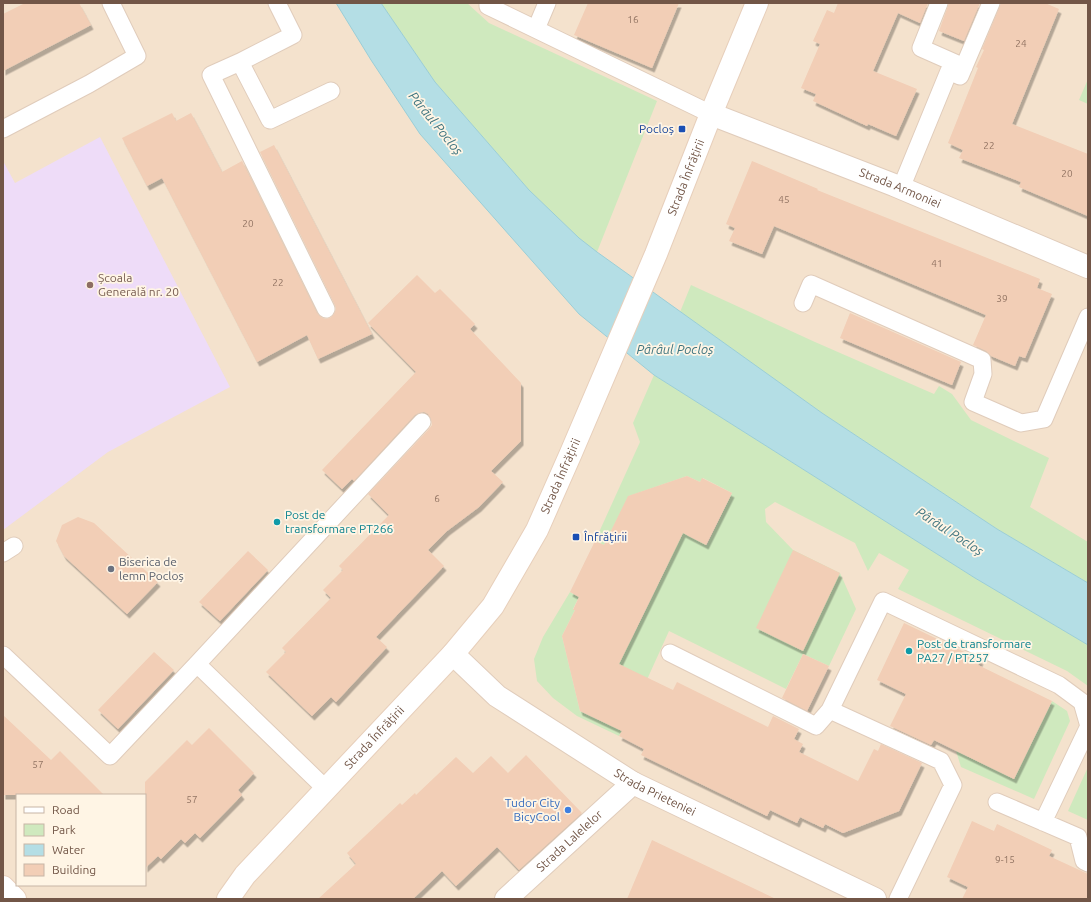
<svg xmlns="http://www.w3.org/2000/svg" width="1091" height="902" viewBox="0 0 1091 902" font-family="Ubuntu,sans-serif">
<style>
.residential{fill:#f4e2cd;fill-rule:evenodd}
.education{fill:#eedcf8}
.green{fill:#cfe9be}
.water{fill:#b4dee5;stroke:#9aced7}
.building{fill:#f2ceb6;filter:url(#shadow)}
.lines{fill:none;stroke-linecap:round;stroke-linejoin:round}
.lane-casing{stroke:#e0ccbb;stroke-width:19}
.street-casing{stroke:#e0ccbb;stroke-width:24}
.secondary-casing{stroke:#e7cfbb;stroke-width:24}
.lane{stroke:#fff;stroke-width:17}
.street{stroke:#fff;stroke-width:22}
.secondary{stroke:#fff;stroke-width:22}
.transit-dot{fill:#1a4fb4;stroke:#fff5e5;stroke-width:1.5}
.education-dot{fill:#8d6e63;stroke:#fff5e5;stroke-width:1.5}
.culture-dot{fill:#0f9aa8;stroke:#fff5e5;stroke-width:1.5}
.worship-dot{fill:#6b7280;stroke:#fff5e5;stroke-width:1.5}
.shop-dot{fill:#3f7fe0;stroke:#fff5e5;stroke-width:1.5}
.labels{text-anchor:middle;stroke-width:3.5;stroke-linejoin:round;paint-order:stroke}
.number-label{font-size:10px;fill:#927463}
.transit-label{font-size:12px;fill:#164399;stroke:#fff5e5;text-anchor:end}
.street-label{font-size:12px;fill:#725647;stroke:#fff5e5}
.education-label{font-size:12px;fill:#785e54;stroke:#fff5e5;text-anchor:start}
.culture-label{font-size:12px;fill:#0d838f;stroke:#fff5e5;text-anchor:start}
.worship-label{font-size:12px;fill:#5b616d;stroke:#fff5e5;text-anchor:start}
.shop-label{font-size:12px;fill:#366cbe;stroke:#fff5e5;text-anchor:end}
.water-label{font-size:13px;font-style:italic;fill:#3e747f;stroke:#fff5e5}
</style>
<defs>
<filter id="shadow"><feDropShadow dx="2.5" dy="4.5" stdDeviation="0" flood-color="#0004"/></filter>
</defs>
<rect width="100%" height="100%" fill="#fcf1df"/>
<!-- residential -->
<path class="residential" d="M3,3H1088V899H3ZM17,795H145V885H17Z"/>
<!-- education -->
<path class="education" d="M100,137L230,387L108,452L3,530V161L15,183Z"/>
<!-- green -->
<path class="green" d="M381,3H467L489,23L657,101L597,252L579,238L529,190L435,82Z
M1088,79V104L1079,100Z
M691,285L815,342L934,394L939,386L952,394L971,420L1049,458L1030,507L1088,542V583L997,529L822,413L680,312Z
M654,375L975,578L1088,645V686L1067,671L898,589L909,570L879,553L868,571L855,543L775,502L765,509L766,522L793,550L840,573L856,609L829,666L803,654L786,689L669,631L645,684L614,669L632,638L668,564L679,526L688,536L707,545L732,493L703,478L700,482L687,476L629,496L604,545L595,541L640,442L633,423Z
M570,592L579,597L573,609L575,610L562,636L580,711L622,731L619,736L577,716L553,698L537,681L534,659L543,637Z
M1052,701L1067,711L1070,721L1034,799L961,767L956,751L1014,779Z
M1088,767V820L1068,811Z"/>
<!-- water -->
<path class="water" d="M336,3H381L435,82L529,190L579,238L597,252L822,413L997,529L1088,583V645L975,578L654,375L579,314L420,134L371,60Z"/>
<!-- building -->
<path class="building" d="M25,3H79L91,25L3,71V14Z
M588,3H679L652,68L574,35Z
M838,3H928L920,23L898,13L873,71L917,89L896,136L868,124L867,126L813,101L816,94L801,88L820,44L813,41L827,10L834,13Z
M949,3H980L964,41L939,31Z
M1001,3H1045L1059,9L1012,124L1088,154V216L1019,187L1021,182L959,158L963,150L948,143L978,68L976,67L984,50L982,49Z
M172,113L176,121L191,113L222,172L242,161L317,313L321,317L325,319L330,318L334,314L336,309L335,305L260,152L274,145L372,334L318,359L307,335L257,362L162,178L147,186L122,138Z
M752,161L818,189L817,190L1040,279L1037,288L1052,294L1025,358L1019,356L1015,366L991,356L986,351L973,345L986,315L774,226L762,254L729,241L735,228L726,224Z
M417,275L435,293L440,289L475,324L470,329L521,383V441L491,471L503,482L479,507L447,531L428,550L444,566L376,637L387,647L336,702L331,697L312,716L266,672L286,652L282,648L331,598L323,590L343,570L339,566L389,515L368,494L429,429L432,425L431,419L428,414L424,412L419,413L415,415L354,481L352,479L342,489L322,470L416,372L368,323Z
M850,313L961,362L952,385L840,338Z
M687,476L700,482L702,478L732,493L706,545L683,533L619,664L673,690L677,682L768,727L773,716L799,729L794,739L803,744L799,752L858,781L874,749L878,751L881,744L922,763L899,811L843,833L825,824L823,828L800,817L797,823L770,810L767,816L641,755L644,749L619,736L622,731L580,711L562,636L575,610H573L579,597L570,592L595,541L604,545L628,496Z
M78,517L94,523L158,582L127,614L64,556L56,541L62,525Z
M793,550L840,573L803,651L756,628Z
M248,551L268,570L220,621L199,602Z
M904,623L981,660L978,665L1052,701L1014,779L934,740L931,745L890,726L906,694L877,680Z
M154,652L174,670L118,729L98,710Z
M803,654L829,666L807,711L782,698Z
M3,715L51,760L60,751L104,795H3Z
M209,728L254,773L238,790L242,795L200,838L195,833L185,843L181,839L161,859L158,856L145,868V782L187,740L192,745Z
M526,755L582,813L519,870L497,847L456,886L442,871L413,899H318L356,864L347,853L400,803L402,805L415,793L416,795L456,757L473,773L491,756L508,773Z
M972,821L994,831L997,824L1052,850L1049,856L1088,874V899H962L968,887L947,877Z
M652,840L776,899H627Z"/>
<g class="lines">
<!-- lane casing -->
<g class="lane-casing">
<path id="lane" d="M277,3L293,35L240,62L270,120L331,91
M488,3V6L711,114
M939,3L921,48L964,67
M536,29L547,3
M240,62L211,75L326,309
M3,129L89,84L137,56L111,3
M901,188L949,71L960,76L991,3
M803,303L811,284L982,360L983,374L973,402L1021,423L1044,419L1088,317
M3,553L14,546
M670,653L816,726L830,710L941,761L953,785L898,899
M3,655L110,756L197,664L422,422
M197,664L326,789
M830,710L883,601L1059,685L1082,702L1088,723
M997,802L1078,837L1084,861L1088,863
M1043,822L1088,728"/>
</g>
<!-- street casing -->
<g class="street-casing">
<g id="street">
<path id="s1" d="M711,114L894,185L1088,267"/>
<path id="s2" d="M453,654L497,696L633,783L875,899"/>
<path id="s3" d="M506,899L633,783"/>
</g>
</g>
<!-- secondary casing -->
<g class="secondary-casing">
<g id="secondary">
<path d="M3,887L15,899"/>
<path id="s4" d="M228,899L245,875L453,654L493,606L537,530L571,453L656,254L711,114L757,3"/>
</g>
</g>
<!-- lane -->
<use href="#lane" class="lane"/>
<!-- street -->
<use href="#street" class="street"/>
<!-- secondary -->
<use href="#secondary" class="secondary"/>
</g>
<!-- markers -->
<g class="transit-dot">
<rect x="678" y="125" width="8" height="8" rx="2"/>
<rect x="572" y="533" width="8" height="8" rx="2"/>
</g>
<circle class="education-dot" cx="90" cy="285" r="4"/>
<g class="culture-dot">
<circle cx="277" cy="522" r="4"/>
<circle cx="909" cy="651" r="4"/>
</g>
<circle class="worship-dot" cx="111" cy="569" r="4"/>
<circle class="shop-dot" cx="568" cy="810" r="4"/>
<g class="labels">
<!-- number labels -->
<g class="number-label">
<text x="633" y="23">16</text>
<text x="1021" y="47">24</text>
<text x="989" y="149">22</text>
<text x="1067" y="177">20</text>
<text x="784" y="203">45</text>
<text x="248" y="227">20</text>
<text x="937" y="267">41</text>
<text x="278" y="286">22</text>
<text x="1002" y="302">39</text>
<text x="437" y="502">6</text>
<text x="38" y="768">57</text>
<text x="192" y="803">57</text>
<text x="1005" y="863">9-15</text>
</g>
<!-- transit labels -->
<g class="transit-label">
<text x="674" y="133">Pocloș</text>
<text x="584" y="541" text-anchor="start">Înfrățirii</text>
</g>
<!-- street labels -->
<g class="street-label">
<text dy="4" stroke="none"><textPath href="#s4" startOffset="866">Strada Înfrățirii</textPath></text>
<text dy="4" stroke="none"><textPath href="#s1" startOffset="203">Strada Armoniei</textPath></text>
<text dy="4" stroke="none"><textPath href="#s4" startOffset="542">Strada Înfrățirii</textPath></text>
<text dy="4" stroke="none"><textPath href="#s4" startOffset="218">Strada Înfrățirii</textPath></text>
<text dy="4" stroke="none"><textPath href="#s2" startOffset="246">Strada Prieteniei</textPath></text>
<text dy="4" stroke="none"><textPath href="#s3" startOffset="86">Strada Lalelelor</textPath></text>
</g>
<!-- education labels -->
<g class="education-label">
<text x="98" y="282">Școala<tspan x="98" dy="14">Generală nr. 20</tspan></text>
</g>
<!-- culture labels -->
<g class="culture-label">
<text x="285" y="519">Post de<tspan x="285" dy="14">transformare PT266</tspan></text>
<text x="917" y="648">Post de transformare<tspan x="917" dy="14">PA27 / PT257</tspan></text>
</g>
<!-- worship labels -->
<g class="worship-label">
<text x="119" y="566">Biserica de<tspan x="119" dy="14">lemn Pocloș</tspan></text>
</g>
<!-- shop labels -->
<g class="shop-label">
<text x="560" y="807">Tudor City<tspan x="560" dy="14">BicyCool</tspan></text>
</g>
<!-- water labels -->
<g class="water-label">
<text transform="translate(436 123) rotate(51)" y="5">Pârâul Pocloș</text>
<text x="675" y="354">Pârâul Pocloș</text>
<text transform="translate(950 531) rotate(33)" y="5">Pârâul Pocloș</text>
</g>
</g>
<!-- border -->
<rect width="1091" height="902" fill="none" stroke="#725647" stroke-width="8"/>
<!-- legend -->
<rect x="16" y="794" width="130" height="92" fill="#fff5e5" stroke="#c7b5a6"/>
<rect x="24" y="807" width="20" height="6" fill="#ffffff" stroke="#c7b5a6"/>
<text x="52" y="814" font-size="12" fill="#725647">Road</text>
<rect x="24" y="824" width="20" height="12" fill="#cfe9be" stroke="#c7b5a6"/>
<text x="52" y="834" font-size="12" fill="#725647">Park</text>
<rect x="24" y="844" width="20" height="12" fill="#b4dee5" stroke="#c7b5a6"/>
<text x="52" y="854" font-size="12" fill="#725647">Water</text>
<rect x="24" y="864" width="20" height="12" fill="#f2ceb6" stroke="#c7b5a6"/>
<text x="52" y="874" font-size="12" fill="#725647">Building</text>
</svg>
